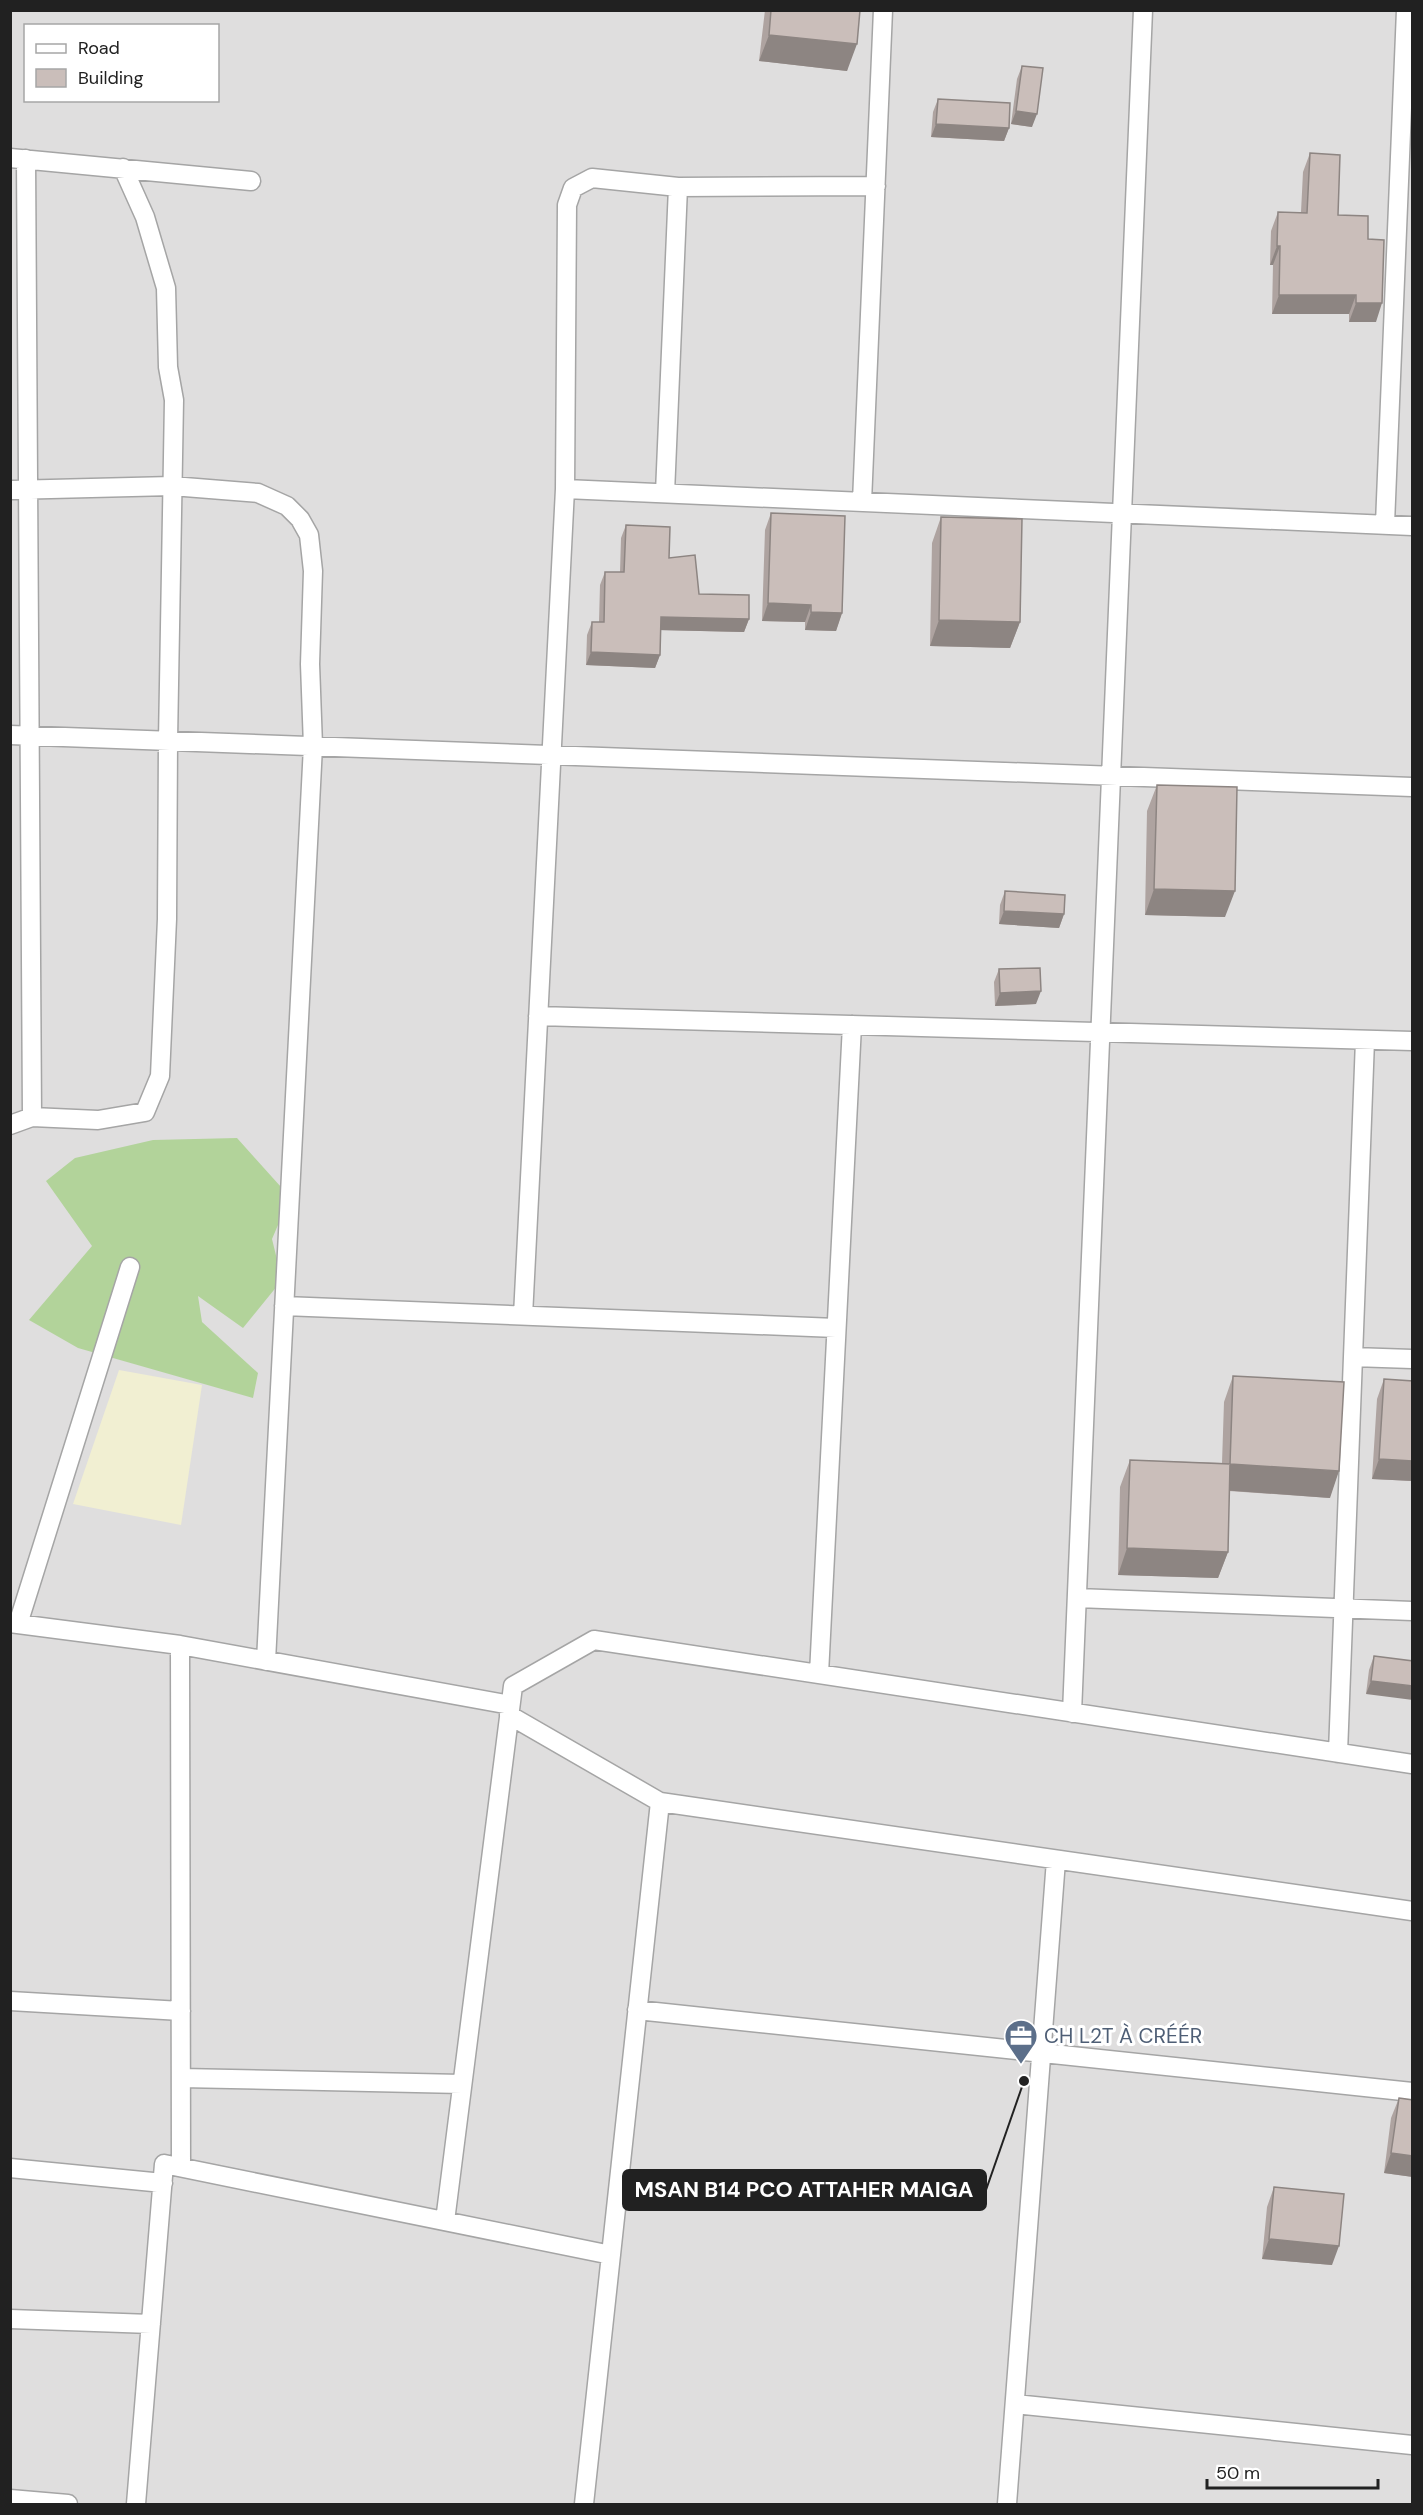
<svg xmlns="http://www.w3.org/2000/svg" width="1423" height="2515" viewBox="0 0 1423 2515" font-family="'DM Sans',sans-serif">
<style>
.residential{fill:#dfdede;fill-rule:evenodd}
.farmland{fill:#f1efd2}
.forest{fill:#b2d39a}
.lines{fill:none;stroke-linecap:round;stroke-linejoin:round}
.minor-casing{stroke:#a5a5a5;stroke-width:21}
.minor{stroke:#fff;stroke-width:18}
.wall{fill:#aea3a0}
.shaded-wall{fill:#8d8582}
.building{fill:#cabeba;stroke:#8d8582;stroke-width:1.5}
.labels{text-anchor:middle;stroke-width:6;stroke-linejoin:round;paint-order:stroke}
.service-label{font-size:21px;fill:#4e5e75;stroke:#fff;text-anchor:start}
.leader{fill:none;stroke:#212121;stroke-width:2}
.callout-dot{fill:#212121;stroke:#fff;stroke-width:2}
.callout{fill:#212121;stroke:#212121;stroke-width:2}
.callout-label{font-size:22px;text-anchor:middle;font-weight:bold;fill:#fff}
</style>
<rect width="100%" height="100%" fill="#f2ede7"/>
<!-- residential -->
<path class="residential" d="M11,11H1412V2504H11ZM26,26H218V100H26Z"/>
<!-- farmland -->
<path class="farmland" d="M119,1370L202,1385L181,1525L73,1504Z"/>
<!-- forest -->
<path class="forest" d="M237,1138L290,1197L272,1239L282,1280L243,1328L198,1296L202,1322L258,1373L253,1398L78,1348L29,1320L92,1246L46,1181L75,1158L153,1140Z"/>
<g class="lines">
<!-- minor casing -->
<g class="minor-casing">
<path id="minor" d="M10,158L251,181
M26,159L32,1117
M565,489L1412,526
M10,490L172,486L258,493L287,506L300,519L309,535L313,571L310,664L313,746L266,1661
M665,493L678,187
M862,502L883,10
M1385,524L1406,10
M10,735L1412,787
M538,1016L1412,1041
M10,1125L32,1117L98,1120L145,1112L160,1076L167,919L168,741L174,400L168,367L166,288L145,217L123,168
M284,1306L836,1328
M523,1316L565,489L567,205L573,188L592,178L678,187L876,186
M1353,1357L1412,1359
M1077,1598L1412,1611
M10,1623L180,1645L510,1705
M18,1624L130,1267
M180,1645L181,2167
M819,1674L852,1025
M1072,1713L1143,10
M509,1715L660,1802L1412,1911
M1338,1753L1365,1040
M10,2001L181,2011
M637,2010L1412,2092
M181,2078L462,2084
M10,2168L163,2183
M445,2221L513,1686L594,1640L1412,1764
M10,2319L151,2324
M1015,2404L1412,2445
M10,2499L68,2504
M136,2504L164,2164L611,2255
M584,2504L660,1802
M1007,2504L1056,1860"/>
</g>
<!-- minor -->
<use href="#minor" class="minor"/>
</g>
<!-- wall -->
<path class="wall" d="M765,10H860L847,71L759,61Z
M1022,66L1032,127L1011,124L1017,79Z
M938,99L1009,128L1004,141L931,137L933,112Z
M1310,153L1338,215L1368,239L1376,322H1349V314H1272L1273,265H1270L1271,231L1278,212H1301L1303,172Z
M771,513L842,613L836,631L805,630V622L762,621L765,530Z
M941,517L1020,622L1010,648L930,646L932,543Z
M626,525L669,558L699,594L749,619L744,632L661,630L660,655L655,668L586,665L587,635L592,622H599L600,585L605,572H620L621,538Z
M1157,785L1225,917L1145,915L1147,811Z
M1005,891L1064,914L1059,928L999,924L1000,905Z
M999,969L1036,1004L995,1006L994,982Z
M1233,1376L1330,1498L1229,1491L1228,1552L1218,1578L1118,1575L1120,1487L1130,1460L1222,1463L1224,1402Z
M1384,1379L1413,1381V1481L1372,1479L1377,1399Z
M1374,1656L1413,1661L1366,1694L1369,1670Z
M1399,2098L1413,2100V2177L1384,2173L1391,2118Z
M1274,2187L1332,2265L1262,2259L1267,2207Z"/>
<!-- shaded-wall -->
<path class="shaded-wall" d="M769,35L857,44L847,71L759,61Z
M1016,111L1037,114L1032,127L1011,124Z
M936,124L1009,128L1004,141L931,137Z
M1277,246H1280L1273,265H1270Z
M1279,295H1356L1349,314H1272Z
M1356,303H1382L1376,322H1349Z
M768,603L811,605L805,622L762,621Z
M811,612L842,613L836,631L805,630Z
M661,617L749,619L744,632L656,630Z
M939,620L1020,622L1010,648L930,646Z
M591,652L660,655L655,668L586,665Z
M1154,889L1235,891L1225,917L1145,915Z
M1004,911L1064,914L1059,928L999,924Z
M1041,991L1036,1004L995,1006L1000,993Z
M1379,1459L1413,1461V1481L1372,1479Z
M1230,1464L1339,1471L1330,1498L1221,1490Z
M1127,1548L1228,1552L1218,1578L1118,1575Z
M1371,1681L1413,1686V1700L1366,1694Z
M1391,2153L1413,2156V2177L1384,2173Z
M1269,2239L1339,2246L1332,2265L1262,2259Z"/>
<!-- building -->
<path class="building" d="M771,10H860L857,44L769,35Z
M1022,66L1043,68L1037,114L1016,111Z
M938,99L1010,103L1009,128L936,124Z
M1310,153L1340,155L1338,215L1368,216V239L1384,240L1382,303H1356V295H1279L1280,246H1277L1278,212L1307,213Z
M771,513L845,516L842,613L811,612V605L768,603Z
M941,517L1022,519L1020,622L939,620Z
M626,525L670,527L669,558L695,555L699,594L749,595V619L661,617L660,655L591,652L592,622H604L605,572H624Z
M1157,785L1237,787L1235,891L1154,889Z
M1005,891L1065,895L1064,914L1004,911Z
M1040,968L1041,991L1000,993L999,969Z
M1233,1376L1344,1382L1339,1471L1230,1464Z
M1384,1379L1413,1381V1461L1379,1459Z
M1130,1460L1230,1464L1228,1552L1127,1548Z
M1374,1656L1413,1661V1686L1371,1681Z
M1399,2098L1413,2100V2156L1391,2153Z
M1274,2187L1344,2194L1339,2246L1269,2239Z"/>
<!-- icons -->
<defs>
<g id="office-pin" transform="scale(1.725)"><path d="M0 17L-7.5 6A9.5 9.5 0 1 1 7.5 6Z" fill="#5c6f8a" stroke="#fff"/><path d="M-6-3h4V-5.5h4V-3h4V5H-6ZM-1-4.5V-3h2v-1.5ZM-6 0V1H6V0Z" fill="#fff"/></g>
</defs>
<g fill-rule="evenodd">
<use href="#office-pin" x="1021" y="2036"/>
</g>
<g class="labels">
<!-- service labels -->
<g class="service-label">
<text x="1044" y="2043">CH L2T À CRÉÉR</text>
</g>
</g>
<!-- callouts -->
<path class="leader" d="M1024 2081L986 2190"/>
<circle class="callout-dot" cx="1024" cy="2081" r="6"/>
<rect class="callout" x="623" y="2170" width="363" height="40" rx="6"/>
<g class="callout-label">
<text x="804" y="2197">MSAN B14 PCO ATTAHER MAIGA</text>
</g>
<!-- border -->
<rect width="1423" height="2515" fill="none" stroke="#212121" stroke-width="24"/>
<!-- legend -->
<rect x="24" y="24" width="195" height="78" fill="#ffffff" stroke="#a6a6a6" stroke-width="1.5"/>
<rect x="36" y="44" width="30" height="9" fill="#ffffff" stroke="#a6a6a6" stroke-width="1.5"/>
<text x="78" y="54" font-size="18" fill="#212121">Road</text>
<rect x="36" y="69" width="30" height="18" fill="#cabeba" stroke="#a6a6a6" stroke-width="1.5"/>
<text x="78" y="84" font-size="18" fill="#212121">Building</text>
<!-- scale -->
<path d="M1207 2479v9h171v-9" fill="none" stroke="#212121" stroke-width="3"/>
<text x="1216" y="2479" font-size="18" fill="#212121" stroke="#ffffff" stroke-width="4.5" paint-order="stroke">50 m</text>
</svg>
